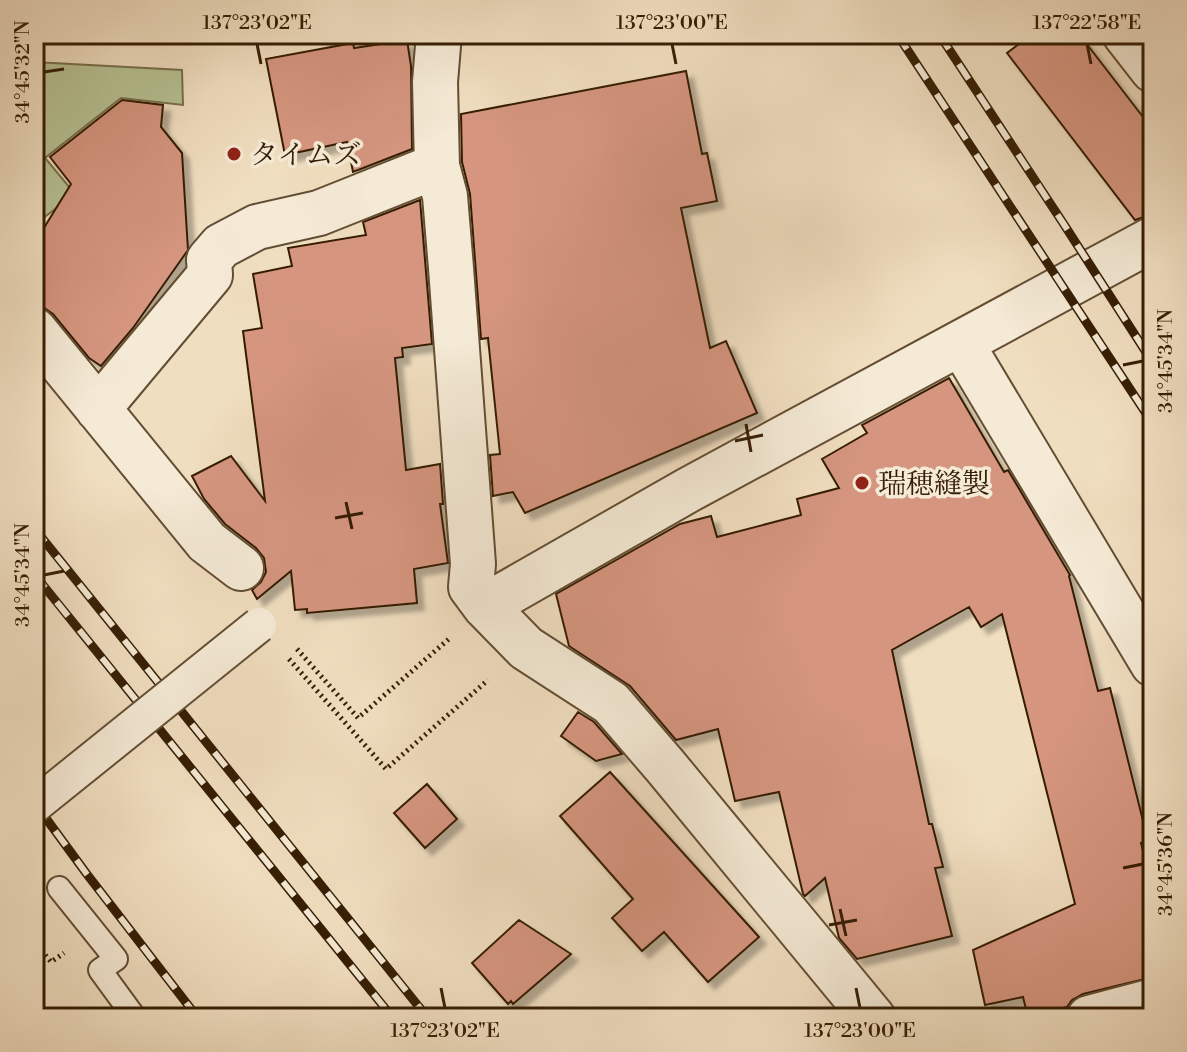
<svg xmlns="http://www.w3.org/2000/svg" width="1187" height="1052" viewBox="0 0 1187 1052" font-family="'Libre Bodoni','Noto Serif JP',serif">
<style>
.green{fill:#b7c294;stroke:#76704c;stroke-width:2}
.building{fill:#d5957f;stroke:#361e04;stroke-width:2;filter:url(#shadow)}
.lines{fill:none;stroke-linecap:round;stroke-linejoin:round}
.service-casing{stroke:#644e33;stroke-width:26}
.minor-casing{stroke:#644e33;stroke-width:48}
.path{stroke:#361e04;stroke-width:5;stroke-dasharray:2 4;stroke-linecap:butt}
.service{stroke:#f5ead6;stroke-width:22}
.minor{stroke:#f5ead6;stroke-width:44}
.rail-casing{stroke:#361e04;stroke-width:9}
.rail{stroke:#f5ead6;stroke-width:6;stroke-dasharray:18;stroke-linecap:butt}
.pedestrian-bridge-casing{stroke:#644e33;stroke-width:38;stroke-linecap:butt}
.pedestrian-bridge{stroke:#f5ead6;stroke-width:34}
.ticks{fill:none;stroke:#361e04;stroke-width:3}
.poi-dot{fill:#8f2418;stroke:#f5ead6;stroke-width:3}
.labels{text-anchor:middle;stroke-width:7;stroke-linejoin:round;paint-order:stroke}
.poi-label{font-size:28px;fill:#361e04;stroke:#f5ead6;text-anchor:start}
.neatline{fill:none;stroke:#361e04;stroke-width:3}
.ticks-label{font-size:20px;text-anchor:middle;fill:#361e04}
</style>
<defs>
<filter id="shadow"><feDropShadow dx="7" dy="7" stdDeviation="2" flood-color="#0004"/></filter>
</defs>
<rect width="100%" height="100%" fill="#f0dec0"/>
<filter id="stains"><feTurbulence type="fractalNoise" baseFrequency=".0025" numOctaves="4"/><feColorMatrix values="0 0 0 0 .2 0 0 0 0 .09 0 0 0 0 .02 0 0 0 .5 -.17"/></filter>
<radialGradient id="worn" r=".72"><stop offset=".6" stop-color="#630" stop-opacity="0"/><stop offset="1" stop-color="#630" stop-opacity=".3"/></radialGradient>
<!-- green -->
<path class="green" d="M34,62L182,70L183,105L121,98L45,158L75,194L34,225Z"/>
<!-- building -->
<path class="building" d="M1032,34H1079L1153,130V214L1135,220L1007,53Z
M407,40L411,66L412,149L353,172L347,142L285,155L266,59L353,43L354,48Z
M686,71L702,154L707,153L717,201L681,208L710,348L726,341L757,413L525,513L513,492L493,496L490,455L500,454L488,338L481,339L470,194L462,162L461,114Z
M122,100L163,105L161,127L182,153L188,250L133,328L101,366L89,358L53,314L43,307L34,296V244L71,184L50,157Z
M420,200L432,344L402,348L403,357L395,358L406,470L440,464L443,504H440L448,563L414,569L417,603L307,613V609L295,610L291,571L257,599L252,590L261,582L266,572L264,558L256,548L225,524L204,499L192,476L231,456L265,501L243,331L262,328L253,274L292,266L288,248L366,235L363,222Z
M949,378L1004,472L1008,470L1070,575L1069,576L1098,691L1110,688L1148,841L1141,843L1153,889V977L1083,994L1072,1000L1067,1007L1028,1017L1023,997L985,1005L973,950L1075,904L1002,614L981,627L969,607L892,650L929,824H932L943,867L935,868L952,936L857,959L839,938L825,878L805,896L803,894L779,792L735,801L718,729L676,740L630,686L569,646L556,594L680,524L711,516L717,537L801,515L797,499L839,488L822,459L867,433L862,425Z
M578,712L594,722L622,754L596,761L561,736Z
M610,772L759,937L708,982L664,932L642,951L612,918L633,899L560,816Z
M427,784L457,819L425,848L394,813Z
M519,920L571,954L513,1004L511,1001L508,1004L472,963Z"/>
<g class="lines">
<!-- service casing -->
<g class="service-casing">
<path id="service" d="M59,888L116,959L100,970L135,1018"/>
</g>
<!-- minor casing -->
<g class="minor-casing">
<path id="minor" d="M439,34L435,82L437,166L445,196L451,268L473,564L471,587L485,606L526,648L611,703L666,767L873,1018
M1125,34L1153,70
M34,330L207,542L241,568
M961,343L1153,664
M98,409L210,275L209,260L221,246L257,227L319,213L437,166
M485,606L690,489L1153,239
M1089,1018L1153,1001"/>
</g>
<!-- path -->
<path class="path" d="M297,649L358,718L450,638
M289,659L386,769L488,680
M34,941L51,962L64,953"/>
<!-- service -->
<use href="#service" class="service"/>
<!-- minor -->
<use href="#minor" class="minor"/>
<!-- rail casing -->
<g class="rail-casing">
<path id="rail" d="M897,34L1153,424
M939,34L1065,226L1153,363
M34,528L428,1018
M34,574L393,1018
M34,802L86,873L198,1018"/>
</g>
<!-- rail -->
<use href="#rail" class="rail"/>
<!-- pedestrian-bridge casing -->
<g class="pedestrian-bridge-casing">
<path id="pedestrian-bridge" d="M34,806L259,625"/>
</g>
<!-- pedestrian-bridge -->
<use href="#pedestrian-bridge" class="pedestrian-bridge"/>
</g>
<!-- ticks -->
<path class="ticks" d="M257,44L261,64M672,44L676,64M1087,44L1091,64M44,72L64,69M1123,365L1143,361M746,424L751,452M735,441L763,435M346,502L352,529M335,518L363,513M44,575L64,571M1123,868L1143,864M840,909L846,936M829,925L857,920M441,988L445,1008M856,988L860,1008"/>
<!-- markers -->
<g class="poi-dot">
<circle cx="234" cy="154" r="8"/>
<circle cx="862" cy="483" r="8"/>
</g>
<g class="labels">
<!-- poi labels -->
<g class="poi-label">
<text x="250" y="164">タイムズ</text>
<text x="878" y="493">瑞穂縫製</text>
</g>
</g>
<!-- margin -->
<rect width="1187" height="1052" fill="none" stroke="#f0dec0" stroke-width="88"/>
<rect x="44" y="44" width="1099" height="964" class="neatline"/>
<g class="ticks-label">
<text x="257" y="29">137°23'02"E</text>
<text x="672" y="29">137°23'00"E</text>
<text x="1087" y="29">137°22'58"E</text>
<text transform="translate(22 72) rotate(-90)" y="7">34°45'32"N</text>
<text transform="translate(1165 361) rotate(-90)" y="7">34°45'34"N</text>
<text transform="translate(22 575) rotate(-90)" y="7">34°45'34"N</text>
<text transform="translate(1165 864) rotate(-90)" y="7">34°45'36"N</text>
<text x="445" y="1037">137°23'02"E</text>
<text x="860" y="1037">137°23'00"E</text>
</g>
<rect width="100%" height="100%" filter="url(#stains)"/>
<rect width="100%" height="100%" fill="url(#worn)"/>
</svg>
